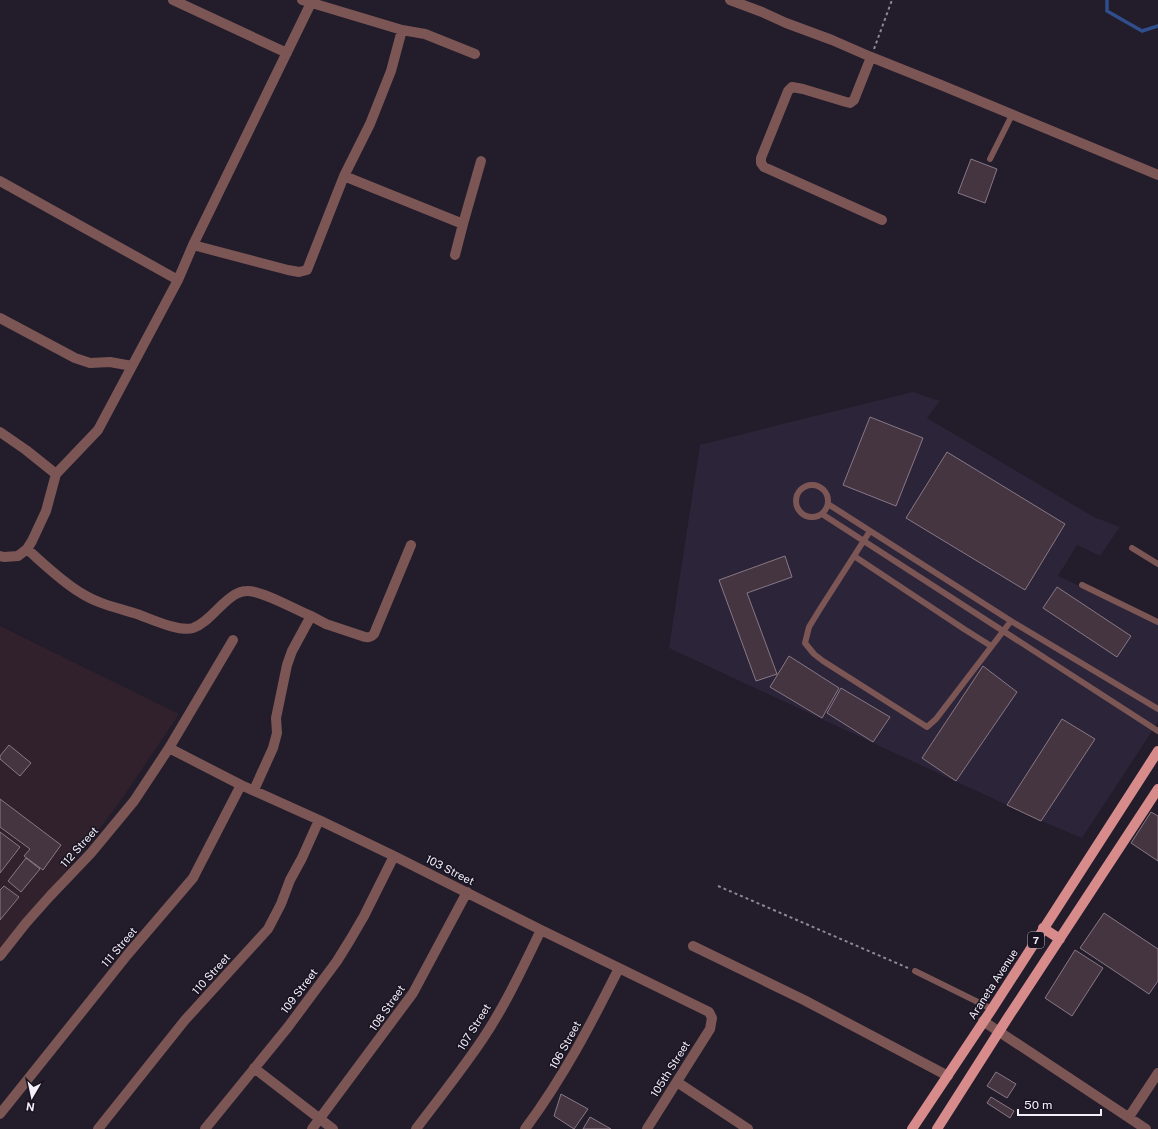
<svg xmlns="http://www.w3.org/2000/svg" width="1158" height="1129" viewBox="0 0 1158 1129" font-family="'Public Sans',sans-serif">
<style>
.built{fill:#2c2439}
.education{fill:#30212c}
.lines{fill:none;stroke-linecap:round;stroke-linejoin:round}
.stream{stroke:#304e8c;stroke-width:3.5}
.building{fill:#443541;stroke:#897886}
.path{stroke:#8c8894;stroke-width:2;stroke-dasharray:3 3;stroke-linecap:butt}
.service{stroke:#7b5655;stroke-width:6}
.minor{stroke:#7b5655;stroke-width:10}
.primary{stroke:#d78c8b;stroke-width:10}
.labels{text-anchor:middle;stroke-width:3;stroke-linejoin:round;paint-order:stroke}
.shield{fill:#191321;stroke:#b1adb8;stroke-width:1}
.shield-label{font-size:10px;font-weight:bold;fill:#f2eff9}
.street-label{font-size:11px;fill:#f2eff9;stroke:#191321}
</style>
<rect width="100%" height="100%" fill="#221c2b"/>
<!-- built -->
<path class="built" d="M913,392L940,401L927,418L1094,517L1120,527L1100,556L1077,545L1058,576L1158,623V722L1082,838L1041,821L669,648L700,445L786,423Z"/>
<!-- education -->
<path class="education" d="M0,626L179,714L119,803L81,853L0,948Z"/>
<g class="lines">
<!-- stream -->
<path class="stream" d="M1107,0V11L1142,31L1158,26"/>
</g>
<!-- building -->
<path class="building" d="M971,159L997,169L985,203L958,193Z
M870,417L923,438L896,506L843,485Z
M947,452L1065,524L1025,590L906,518Z
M785,556L792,577L747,593L777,674L756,681L719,580Z
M1057,587L1131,636L1117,657L1043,608Z
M789,656L839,688L822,718L770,687Z
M983,666L1017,692L956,781L922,758Z
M841,688L890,717L873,742L827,713Z
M1062,719L1095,739L1041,821L1007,805Z
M9,745L31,763L20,776L0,759V756Z
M0,799L61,845L43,870L24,856L30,849L0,827Z
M1151,812L1158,816V861L1131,843Z
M0,832L20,847L0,873Z
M26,858L40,869L21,892L8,881Z
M4,886L19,897L0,920V890Z
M1104,913L1158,949V981L1149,994L1080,948Z
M1075,950L1103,968L1072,1016L1045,998Z
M996,1072L1016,1084L1007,1098L987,1086Z
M561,1094L588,1109L574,1129L554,1116Z
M991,1097L1014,1111L1010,1118L987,1103Z
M590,1117L611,1129H583Z"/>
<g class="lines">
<!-- path -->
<path class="path" d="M874,49L892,0
M718,886L908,968"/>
<!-- service -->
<path class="service" d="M990,159L1012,115
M796 501a16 16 0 1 1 32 0a16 16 0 1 1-32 0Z
M828,504L1011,621L1158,709
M822,514L1158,731
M870,531L820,609L809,627L805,643L814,654L823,661L927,727L936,719L1011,621
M1132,548L1158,564
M854,556L964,629L991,646
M1082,585L1158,622
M915,971L992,1009"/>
<!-- minor -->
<path class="minor" d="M173,0L287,53
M302,0L402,30L425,34L475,54
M730,0L762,12L786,23L832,40L871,57L941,85L1158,175
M871,57L854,100L850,103L846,102L803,89L792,87L788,91L761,158V163L764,167L882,220
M344,176L463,224L481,161
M0,181L178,280
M193,245L288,270L299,272L307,270L344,176L370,124L391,71L402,30
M455,255L463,224
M0,318L75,358L90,363L110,362L132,366
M0,432L26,450L56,474
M27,549C44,564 61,581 81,593C98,604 118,608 137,614C151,619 179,632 193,628C205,624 214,612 223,604C230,598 237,591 247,591C261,590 296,610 311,616
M0,556L4,557L18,556L27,549L32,541L46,511L56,474L98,430L178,280L193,245L311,3
M169,748L241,785L319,820L394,856L541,930L709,1012L712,1018L710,1029L647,1129
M254,790L273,748L277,733L276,718L287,665L292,651L311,616L326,624L365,637C369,638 371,637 374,634L411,545
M693,946L804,1000L948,1076
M0,956L26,923L50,896L91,853L134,801L169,748L233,640
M983,1021L1146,1129
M254,1068L333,1129
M677,1082L748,1129
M0,1114L128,954L193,878L241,785
M1129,1117L1158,1073
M98,1129L185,1020L268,929L281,904L290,880L302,858L319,820
M205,1129L288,1027L337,961L350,940L364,916L394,856
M312,1129L413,993L467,892
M416,1129C438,1100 461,1071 482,1040C505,1006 523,967 541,930
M525,1129C563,1078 591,1024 619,968"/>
<!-- primary -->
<path class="primary" d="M1043,928L1060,939
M912,1129L992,1009L1158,751
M937,1129L1007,1019L1158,789"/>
</g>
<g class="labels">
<!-- shield labels -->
<rect class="shield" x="1028" y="932" width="16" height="16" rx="3"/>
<g class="shield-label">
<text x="1036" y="944">7</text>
</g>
<!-- street labels -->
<g class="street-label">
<text transform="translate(79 847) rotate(-48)" y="4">112 Street</text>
<text transform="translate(450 870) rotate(27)" y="4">103 Street</text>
<text transform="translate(119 947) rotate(-50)" y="4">111 Street</text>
<text transform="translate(211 974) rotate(-48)" y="4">110 Street</text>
<text transform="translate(993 984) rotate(-57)" y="4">Araneta Avenue</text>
<text transform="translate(299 991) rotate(-53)" y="4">109 Street</text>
<text transform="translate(387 1008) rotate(-55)" y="4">108 Street</text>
<text transform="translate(474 1027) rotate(-58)" y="4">107 Street</text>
<text transform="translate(565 1045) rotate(-61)" y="4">106 Street</text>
<text transform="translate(670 1069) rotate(-58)" y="4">105th Street</text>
</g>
</g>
<!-- north arrow -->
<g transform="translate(32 1097) rotate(189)" stroke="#191321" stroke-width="3" paint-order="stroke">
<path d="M0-3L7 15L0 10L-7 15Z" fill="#f2eff9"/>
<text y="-6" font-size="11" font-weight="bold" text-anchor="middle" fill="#f2eff9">N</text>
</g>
<!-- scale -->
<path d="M1018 1109v6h83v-6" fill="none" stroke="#f2eff9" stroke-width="2"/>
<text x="1024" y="1109" font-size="12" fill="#f2eff9" stroke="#191321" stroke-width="3" paint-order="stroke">50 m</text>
</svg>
